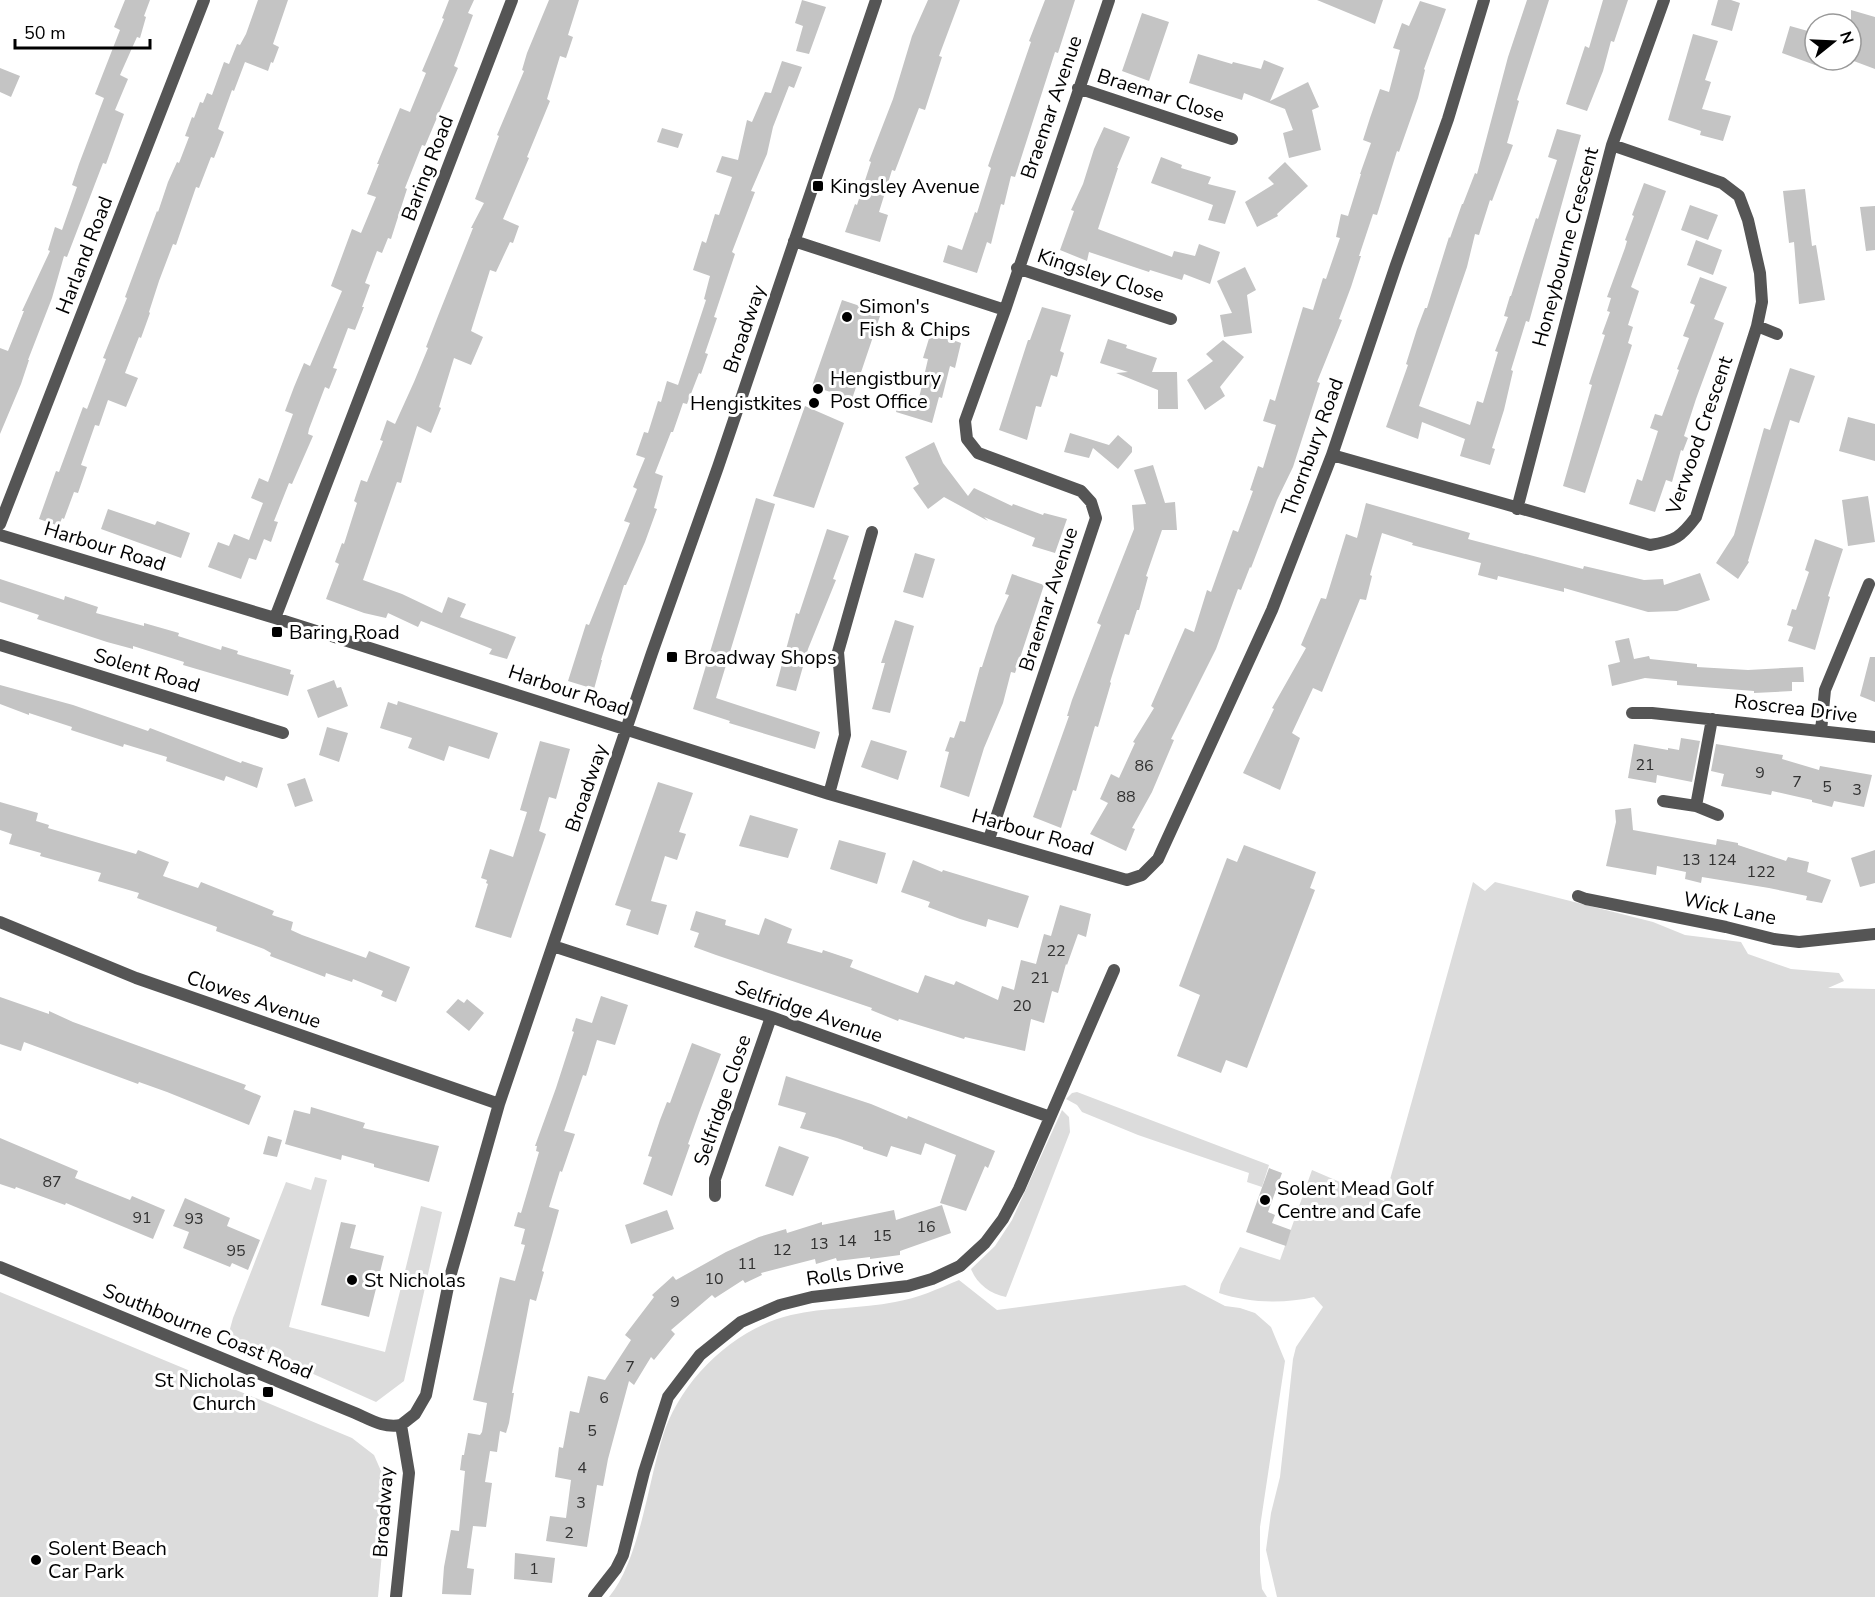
<svg xmlns="http://www.w3.org/2000/svg" width="1875" height="1597" viewBox="0 0 1875 1597" font-family="'Nunito Sans',sans-serif">
<style>
.green{fill:#dcdcdc}
.building{fill:#c4c4c4}
.lines{fill:none;stroke-linecap:round;stroke-linejoin:round}
.street{stroke:#555;stroke-width:12}
.poi-dot{fill:#000;stroke:#fff;stroke-width:2}
.labels{text-anchor:middle;stroke-width:6;stroke-linejoin:round;paint-order:stroke}
.number-label{font-size:16px;fill:#313131}
.street-label{font-size:20px;fill:#000;stroke:#fff}
.poi-label{font-size:20px;fill:#000;stroke:#fff;text-anchor:start}
</style>
<rect width="100%" height="100%" fill="#fff"/>
<!-- green -->
<path class="green" d="M1473,882L1485,891L1495,882L1653,922L1685,935L1741,942L1748,954L1791,969L1839,973L1844,981L1828,988L1875,989V1597H1277L1266,1550L1271,1513L1280,1477L1293,1359L1296,1347L1323,1307L1314,1297C1284,1304 1249,1303 1219,1293L1221,1284L1240,1247L1280,1260L1312,1170L1384,1201Z
M1077,1092L1269,1165L1262,1187L1247,1182L1249,1173L1138,1135L1082,1112L1077,1105L1066,1099L1072,1093Z
M1062,1110L1069,1117L1070,1132L1006,1297C990,1294 977,1284 971,1269L995,1246L1012,1220Z
M315,1177L327,1180L289,1327L385,1352L421,1206L442,1212L404,1381L376,1402L228,1336L233,1318L286,1182L311,1190Z
M959,1280L997,1310L1185,1285L1225,1306L1240,1308L1255,1313L1271,1327L1285,1361L1260,1527V1572L1262,1589L1267,1597H609C639,1561 648,1484 662,1439C679,1381 733,1329 791,1315C825,1307 861,1309 895,1302C918,1298 938,1289 959,1280Z
M0,1292L352,1438L374,1455L388,1487L378,1597H0Z"/>
<!-- building -->
<path class="building" d="M125,0H150L144,16L146,17L140,38L137,37L120,75L128,79L115,110L124,114L106,164L103,163L67,257L64,256L52,298L28,360H29L21,384L0,434V348L8,351L24,311H22L50,251L48,250L55,227L62,230L77,187L72,185L79,164L104,98L95,94L120,30L114,27Z
M258,0H288L273,44L279,47L273,63L271,62L268,71L245,62L234,91L232,90L218,129L224,132L214,158L211,157L199,188L196,187L176,245L173,244L159,281L149,312L150,313L141,338L139,337L125,373L138,378L126,407L108,400L99,426L95,425L81,465L87,467L78,493L74,492L64,519L62,518L59,526L39,519L56,471L59,472L83,407L87,409L106,359L103,358L127,298L125,297L157,211L158,212L168,182L177,162L179,163L189,137L185,136L192,117L194,118L200,102L203,103L207,93L212,95L224,62L229,64L237,44L240,45L246,34Z
M449,0H474L468,13L473,15L454,66L458,68L425,146L422,145L405,188L407,189L391,239L388,238L382,253L377,251L365,283L370,285L362,307H364L355,330L348,328L333,368L337,369L329,389L325,387L309,429L308,434L313,436L292,484L289,483L274,521L278,522L271,542L264,539L256,560L249,558L241,579L208,567L218,542L229,546L234,534L249,540L263,503L251,498L259,478L268,482L293,414L285,411L294,387L304,363L310,366L342,291L331,286L352,229L361,233L376,197L367,194L379,164H377L400,108L410,112L426,73L422,71L444,19L442,18Z
M549,0H579L568,35L573,37L566,58L560,56L547,99L550,101L527,157L529,158L503,219L519,226L513,243L510,242L496,272L490,270L471,331L483,337L471,365L454,358L439,407L441,408L431,433L417,426L401,483L397,482L363,580L402,594L442,613L448,597L466,604L460,617L516,637L507,659L489,654L492,649L421,621L418,627L388,613L386,618L364,613L326,599L339,564L335,562L342,543L344,544L357,503L354,501L361,480L367,482L383,441L380,440L387,420L395,424L414,382L428,348L426,347L438,316L473,228H471L484,203L475,199L499,136L497,135L524,71L522,70L527,53Z
M802,0L826,7L809,54L796,51L803,26L795,23Z
M928,0H960L939,56L942,57L925,110L919,108L895,171L892,170L879,212L888,215L880,242L845,232L855,204L857,205L871,162L869,161L893,99L912,36Z
M1045,0H1075L1058,53L1055,52L1015,177L1011,176L1004,205L1001,204L991,244L987,242L977,273L943,262L948,245L962,250L975,212L977,213L991,168L988,166L1031,42L1029,41Z
M1317,0H1383L1375,24Z
M1527,0H1549L1517,100L1519,101L1507,143L1513,145L1492,201L1490,200L1479,235L1475,234L1467,267L1419,406L1470,425L1477,401L1483,403L1498,352L1495,351L1508,317L1504,316L1510,296H1511L1536,218L1538,219L1557,160L1548,157L1557,129L1581,135L1529,322L1526,321L1511,370L1513,371L1504,410L1492,448L1495,449L1490,465L1460,456L1465,439L1422,422L1418,439L1386,427L1408,365L1406,364L1417,329L1425,308H1427L1449,237L1450,238L1462,204H1463L1475,173L1477,174L1508,57Z
M1603,0H1628L1614,42L1611,41L1603,71L1587,111L1566,104L1585,46L1589,48Z
M1718,0H1731L1740,3L1732,31L1711,25Z
M1420,1L1446,9L1424,69L1425,70L1418,98L1399,152L1397,151L1377,215L1373,214L1359,256H1361L1351,287L1339,319L1342,320L1317,382L1320,383L1293,467L1277,500L1251,568L1250,567L1241,590L1238,589L1216,649L1171,739L1174,740L1152,792L1132,828L1135,829L1126,851L1090,834L1108,803L1100,799L1111,774L1119,778L1135,743L1133,742L1154,708L1151,706L1185,628L1194,632L1207,590L1211,592L1233,530L1238,532L1253,491L1250,490L1258,466L1263,468L1276,425L1263,421L1270,399L1275,401L1303,307L1313,310L1323,278L1326,279L1340,238L1336,237L1341,214L1348,216L1361,174H1360L1371,143L1363,140L1370,118L1380,89L1389,92L1400,50L1393,48L1402,23L1409,26Z
M1851,10L1875,17V69L1851,60Z
M1142,13L1169,22L1149,81L1122,71Z
M1790,26L1815,33V65L1782,53Z
M1693,34L1718,41L1705,80L1711,82L1702,109L1731,116L1723,141L1700,135L1701,131L1668,120Z
M1198,54L1232,64L1233,62L1261,69L1264,60L1284,68L1270,101L1308,82L1319,107L1312,110L1321,150L1289,158L1283,133L1293,130L1285,109L1244,93L1242,100L1189,83Z
M782,61L802,67L794,88L789,86L773,127L767,154L751,191L755,192L732,252L735,254L714,317L717,318L705,353L708,354L701,374L699,373L687,404L683,403L673,432H671L655,473L663,476L654,508L657,509L645,542L626,585H624L601,660H602L594,689L568,681L586,624L589,625L630,523L624,521L637,489L633,487L645,458L636,455L644,432L648,433L658,401L661,402L667,381L678,385L706,300L704,299L710,276L693,270L702,241L706,243L715,214L719,215L732,177L716,172L722,156L738,160L747,120L752,122L765,92L771,93Z
M0,68L20,76L11,97L0,92Z
M1104,127L1130,137L1117,168H1118L1098,229L1172,257L1174,251L1195,256L1199,244L1220,252L1210,284L1184,274L1182,280L1150,270L1149,272L1089,252L1087,261L1060,250L1074,211L1071,210L1083,184L1094,149Z
M662,128L683,134L678,148L657,142Z
M1161,157L1182,165L1181,168L1211,177L1208,184L1236,191L1225,224L1208,220L1213,205L1151,183Z
M1285,162L1308,186L1277,214L1278,216L1257,227L1245,202L1274,184L1268,178Z
M1644,183L1666,191L1631,287L1639,291L1628,325L1633,327L1628,343L1632,345L1585,493L1563,486L1592,385L1589,384L1605,335L1602,334L1610,312L1607,311L1611,298L1607,297L1625,248L1627,241L1625,240L1634,216L1632,215Z
M1805,189L1812,246L1816,245L1825,300L1799,304L1794,242L1789,243L1783,191Z
M1690,205L1718,215L1708,240L1681,230Z
M1875,206V250L1866,251L1860,207Z
M1696,240L1722,250L1713,275L1687,265Z
M1245,267L1256,290L1247,295L1252,333L1224,337L1220,315L1232,313L1217,281Z
M1700,277L1727,287L1714,319L1724,323L1696,399L1684,436L1688,438L1683,451L1681,450L1672,482L1666,480L1655,512L1629,504L1637,479L1642,481L1658,431L1650,428L1655,414L1662,416L1679,370L1677,369L1689,338L1683,336L1695,305L1690,303Z
M842,300L881,313L852,399L812,386Z
M1042,307L1071,315L1060,351L1064,353L1057,377L1051,375L1041,407L1036,406L1027,440L999,430L1028,340H1030Z
M931,332L961,343L955,368L950,366L942,398L939,397L932,423L896,412L902,393L919,398L928,359L923,358Z
M1108,339L1127,345L1126,348L1157,358L1152,372H1177L1178,409H1158V390L1116,373L1128,372L1100,363Z
M1223,340L1244,357L1220,387L1225,396L1205,410L1187,380L1213,361L1206,354Z
M1790,368L1815,376L1799,423L1790,420L1748,561L1749,562L1738,579L1716,563L1734,535L1764,428L1770,430Z
M805,406L844,423L814,508L773,496Z
M1848,417L1875,424V461L1839,451Z
M1070,433L1109,445L1118,435L1132,447V452L1118,469L1093,448L1089,458L1064,452Z
M934,442L943,463L968,496L974,488L1012,506L1013,504L1043,515L1044,513L1067,519L1055,553L1032,546L1035,538L984,517L988,521L944,497L928,509L913,488L919,484L905,457Z
M1153,465L1165,503L1175,502L1177,530H1162L1146,576L1148,577L1139,610H1137L1129,635L1125,634L1110,682L1111,683L1098,727L1095,726L1076,791L1073,790L1061,828L1033,817L1069,716H1067L1072,700L1101,625L1097,623L1134,529L1132,505L1146,504L1134,470Z
M1868,496L1875,542L1848,546L1842,500Z
M756,498L775,504L716,698L820,732L815,749L729,723L730,721L693,709Z
M1366,503L1470,533L1468,539L1583,569L1584,566L1644,580L1663,579L1664,585L1700,573L1710,600L1677,611L1648,612L1564,588V592L1498,576L1497,580L1478,575L1481,563L1412,545L1413,543L1382,533L1370,575L1372,576L1366,600L1360,599L1322,692L1313,688L1292,733L1300,738L1280,790L1243,773L1274,709L1272,708L1306,648L1301,645L1321,598L1326,599L1346,534L1357,538Z
M108,509L155,525L157,521L190,533L181,558L101,529Z
M827,529L849,536L833,579L836,580L808,649L796,691L776,686L796,613L799,614Z
M1815,539L1843,549L1828,596L1830,597L1815,650L1788,641L1793,627L1787,625L1792,609L1796,610L1809,572L1805,570Z
M915,553L935,559L923,598L903,592Z
M1012,574L1044,585L1015,673L1011,672L1003,703L984,748L969,797L940,787L949,752L945,751L950,737L954,738L960,721L965,722L980,667H982L995,626L1009,595L1005,594Z
M0,579L64,600L65,596L98,607L96,613L144,626V623L179,633L178,636L221,650L222,646L238,651L237,654L291,670L290,674L294,675L288,696L183,665L184,662L133,646V649L107,642L37,619L39,615L0,602Z
M895,620L914,626L890,713L872,709L885,663H881Z
M1629,638L1634,659L1649,656L1650,659L1697,664V667L1748,670L1803,667L1804,682H1792V691L1754,693V691L1677,685V681L1645,678L1612,686L1608,665L1620,662L1615,641Z
M1870,657H1875V702L1860,696Z
M334,680L337,688L341,687L348,706L318,718L307,690Z
M0,685L73,705L148,731L150,728L241,763L242,761L263,768L257,788L226,776L224,781L166,761L167,757L124,744L123,747L71,730L72,727L29,713V715L0,704Z
M398,701L498,733L489,759L449,746L444,761L408,748L412,738L380,728L388,702L397,705Z
M327,727L348,733L339,762L319,755Z
M1681,738L1700,741L1692,782L1657,775L1656,783L1628,778L1634,744L1668,750V748L1679,750Z
M871,740L907,751L898,780L861,767Z
M540,741L570,749L556,799L549,797L539,831L546,834L511,938L475,927L488,884L486,883L487,880L481,878L490,849L513,857L527,812L520,810Z
M1716,744L1783,755L1782,759L1819,770L1820,766L1872,775L1864,807L1834,801L1832,807L1812,802V800L1772,791L1771,795L1721,786L1724,774L1711,771Z
M305,778L313,801L295,807L287,784Z
M658,782L693,793L679,832L686,834L677,860L665,856L651,901L667,905L658,935L626,925L631,910L615,905Z
M0,802L38,813L36,821L49,825L48,828L136,854L138,850L169,862L163,876L198,888L201,882L274,911L272,915L293,922L291,930L302,935L366,958L369,951L410,967L396,1002L381,996L383,991L353,979L352,982L326,973L325,977L270,956L271,953L264,949L216,931L217,927L137,898L139,893L98,881L101,873L40,856L41,853L9,844L12,834L0,830Z
M1631,808L1633,830L1716,845L1717,839L1738,843V845L1786,861L1788,857L1809,862L1807,872L1831,880L1822,903L1806,900L1807,896L1769,888L1702,877L1701,883L1685,879L1686,872L1657,866L1656,875L1606,866L1616,822L1615,810Z
M750,815L798,829L788,858L739,846Z
M839,840L886,853L877,884L830,869Z
M1244,845L1316,872L1310,888L1315,890L1247,1068L1226,1060L1221,1073L1177,1056L1200,995L1179,986L1227,858L1237,862Z
M1875,850V883L1860,887L1851,858Z
M913,860L942,872L943,870L1029,896L1018,928L988,919L986,927L960,919L928,907L930,902L901,892Z
M1060,905L1091,914L1086,937L1078,934L1067,965L1066,964L1058,993L1052,991L1044,1023L1031,1019L1025,1051L965,1037L964,1039L899,1019L898,1021L871,1010L872,1008L716,955L694,947L699,933L690,930L696,911L726,920L725,925L759,935L765,918L792,929L787,943L822,953L823,950L853,960L850,967L918,993L925,975L954,985L956,981L998,1000L1002,986L1014,990L1021,960L1036,964L1044,934L1051,936Z
M601,996L628,1005L615,1045L597,1040L586,1076L583,1075L564,1131L575,1134L562,1172L560,1171L549,1207L559,1210L542,1271L544,1272L536,1301L530,1299L512,1393H514L509,1423L506,1433L500,1431L497,1452L490,1451L485,1482L492,1483L486,1527L473,1526L467,1568L474,1569L471,1595L442,1594L444,1567L451,1530L459,1531L465,1471L460,1470L462,1455H464L468,1433L480,1435L482,1432L487,1403L473,1400L497,1290L500,1277L515,1281L525,1245L521,1244L525,1229L514,1226L518,1212L521,1213L539,1152L536,1151L537,1146H535L556,1088L574,1032L572,1031L576,1018L592,1023Z
M0,997L49,1014V1011L73,1022L246,1085L244,1089L261,1096L249,1125L167,1092L139,1082L138,1084L24,1042L21,1051L0,1044Z
M458,999L464,1003L467,999L484,1013L469,1031L446,1012Z
M692,1043L721,1054L699,1113L688,1144L690,1145L672,1196L643,1184L652,1157L648,1156L660,1120L667,1102L670,1103Z
M786,1076L871,1104L907,1119L908,1116L995,1151L988,1168L985,1166L966,1211L940,1203L956,1155L925,1143L921,1155L891,1146L887,1157L863,1149V1147L837,1138L800,1128L806,1113L778,1105Z
M311,1107L365,1123L363,1128L439,1146L429,1182L374,1167V1164L342,1155L341,1160L285,1144L294,1110L310,1114Z
M268,1136L282,1140L277,1157L263,1154Z
M0,1138L78,1171L75,1178L130,1200L132,1196L165,1210L153,1239L66,1203L65,1205L16,1187L15,1189L0,1184Z
M779,1146L809,1157L793,1196L765,1186Z
M1269,1168L1282,1173L1268,1212L1275,1215L1272,1223L1291,1230L1286,1246L1246,1232Z
M185,1198L230,1218L227,1226L260,1240L248,1270L232,1263L230,1267L183,1248L189,1232L173,1226Z
M942,1205L951,1233L900,1251V1255L870,1259V1257L837,1261L836,1258L816,1264L815,1259L761,1273L762,1275L745,1283L743,1280L715,1298L712,1295L671,1330L675,1334L654,1360L651,1357L634,1385L629,1381L608,1459L603,1486L597,1485L587,1547L546,1541L550,1516L566,1518L571,1480L555,1477L559,1447L563,1448L570,1411L579,1413L588,1376L605,1380L631,1340L625,1335L654,1297L652,1295L673,1276L676,1280L726,1252L759,1237L786,1229L787,1233L822,1222V1225L894,1210L896,1220Z
M667,1210L674,1229L631,1244L625,1225Z
M341,1222L356,1225L350,1248L384,1256L369,1317L321,1305Z
M515,1553L555,1558L552,1583L514,1579Z"/>
<g class="lines">
<!-- street -->
<path class="street" d="M1078,88L1232,139
M794,241L1005,310
M1017,268L1171,319
M1757,326L1777,334
M1332,455L1650,545C1675,541 1681,537 1696,517L1757,326L1762,302L1760,273L1748,220L1739,196L1722,183L1612,145
M1517,509L1612,145L1664,0
M0,524L204,0
M0,535L275,618L829,794L1127,880L1142,875L1158,859L1272,610L1332,455L1396,265L1448,119L1484,0
M275,618L512,0
M0,645L283,733
M1632,713H1652L1875,737
M1821,731L1825,690L1869,584
M829,794L845,735L838,652L872,532
M1663,801L1696,806L1718,815
M1696,806L1712,719
M989,839L1096,518L1091,502L1081,491L978,453L967,439L965,421L1005,310L1109,0
M1578,896L1586,899L1726,927L1774,939L1799,942L1875,934
M0,922L136,978L499,1104
M553,946L771,1017L1050,1117
M715,1196V1179L771,1017
M0,1267L355,1413C371,1420 383,1428 401,1425
M401,1425L415,1414L426,1395L450,1277L499,1104L652,653L718,467L876,0
M396,1597L409,1473L401,1425
M594,1597L616,1569L623,1555L644,1472L668,1397L700,1355L741,1322L780,1305L812,1297L908,1286L932,1279L960,1266L985,1243L1003,1219L1019,1189L1114,970"/>
</g>
<!-- markers -->
<g class="poi-dot">
<rect x="812" y="180" width="12" height="12" rx="3"/>
<circle cx="847" cy="317" r="6"/>
<circle cx="818" cy="389" r="6"/>
<circle cx="814" cy="403" r="6"/>
<rect x="271" y="626" width="12" height="12" rx="3"/>
<rect x="666" y="651" width="12" height="12" rx="3"/>
<circle cx="1265" cy="1200" r="6"/>
<circle cx="352" cy="1280" r="6"/>
<rect x="262" y="1386" width="12" height="12" rx="3"/>
<circle cx="36" cy="1560" r="6"/>
</g>
<g class="labels">
<!-- number labels -->
<g class="number-label">
<text x="1645" y="770">21</text>
<text x="1144" y="771">86</text>
<text x="1760" y="778">9</text>
<text x="1797" y="787">7</text>
<text x="1827" y="792">5</text>
<text x="1857" y="795">3</text>
<text x="1126" y="802">88</text>
<text x="1691" y="865">13</text>
<text x="1722" y="865">124</text>
<text x="1761" y="877">122</text>
<text x="1056" y="956">22</text>
<text x="1040" y="983">21</text>
<text x="1022" y="1011">20</text>
<text x="52" y="1187">87</text>
<text x="142" y="1223">91</text>
<text x="194" y="1224">93</text>
<text x="926" y="1232">16</text>
<text x="882" y="1241">15</text>
<text x="847" y="1246">14</text>
<text x="819" y="1249">13</text>
<text x="782" y="1255">12</text>
<text x="236" y="1256">95</text>
<text x="747" y="1269">11</text>
<text x="714" y="1284">10</text>
<text x="675" y="1307">9</text>
<text x="630" y="1372">7</text>
<text x="604" y="1403">6</text>
<text x="592" y="1436">5</text>
<text x="582" y="1473">4</text>
<text x="581" y="1508">3</text>
<text x="569" y="1538">2</text>
<text x="534" y="1574">1</text>
</g>
<!-- street labels -->
<g class="street-label">
<text transform="translate(1161 95) rotate(18)" y="7">Braemar Close</text>
<text transform="translate(1051 107) rotate(-71)" y="7">Braemar Avenue</text>
<text transform="translate(427 168) rotate(-69)" y="7">Baring Road</text>
<text transform="translate(1565 247) rotate(-75)" y="7">Honeybourne Crescent</text>
<text transform="translate(84 255) rotate(-69)" y="7">Harland Road</text>
<text transform="translate(1101 275) rotate(18)" y="7">Kingsley Close</text>
<text transform="translate(744 329) rotate(-71)" y="7">Broadway</text>
<text transform="translate(1699 435) rotate(-71)" y="7">Verwood Crescent</text>
<text transform="translate(1312 447) rotate(-70)" y="7">Thornbury Road</text>
<text transform="translate(105 546) rotate(17)" y="7">Harbour Road</text>
<text transform="translate(1048 599) rotate(-72)" y="7">Braemar Avenue</text>
<text transform="translate(147 670) rotate(17)" y="7">Solent Road</text>
<text transform="translate(569 690) rotate(18)" y="7">Harbour Road</text>
<text transform="translate(1796 708) rotate(7)" y="7">Roscrea Drive</text>
<text transform="translate(586 788) rotate(-71)" y="7">Broadway</text>
<text transform="translate(1033 832) rotate(16)" y="7">Harbour Road</text>
<text transform="translate(1730 908) rotate(12)" y="7">Wick Lane</text>
<text transform="translate(254 999) rotate(19)" y="7">Clowes Avenue</text>
<text transform="translate(809 1011) rotate(19)" y="7">Selfridge Avenue</text>
<text transform="translate(722 1100) rotate(-71)" y="7">Selfridge Close</text>
<text transform="translate(855 1272) rotate(-8)" y="7">Rolls Drive</text>
<text transform="translate(208 1331) rotate(22)" y="7">Southbourne Coast Road</text>
<text transform="translate(383 1512) rotate(-86)" y="7">Broadway</text>
</g>
<!-- poi labels -->
<g class="poi-label">
<text x="830" y="193">Kingsley Avenue</text>
<text x="859" y="313">Simon's<tspan x="859" dy="23">Fish &amp; Chips</tspan></text>
<text x="830" y="385">Hengistbury<tspan x="830" dy="23">Post Office</tspan></text>
<text x="802" y="410" text-anchor="end">Hengistkites</text>
<text x="289" y="639">Baring Road</text>
<text x="684" y="664">Broadway Shops</text>
<text x="1277" y="1195">Solent Mead Golf<tspan x="1277" dy="23">Centre and Cafe</tspan></text>
<text x="364" y="1287">St Nicholas</text>
<text x="256" y="1387" text-anchor="end">St Nicholas<tspan x="256" dy="23">Church</tspan></text>
<text x="48" y="1555">Solent Beach<tspan x="48" dy="23">Car Park</tspan></text>
</g>
</g>
<!-- north arrow -->
<g transform="translate(1833 42) rotate(72)"><circle r="28" fill="#ffffff" stroke="#999999" stroke-width="1.5"/>
<path d="M0-4.5L10 22L0 15L-10 22Z" fill="#000000"/>
<text y="-9" font-size="16" font-weight="bold" text-anchor="middle" fill="#000000">N</text>
</g>
<!-- scale -->
<path d="M15 39v9h135v-9" fill="none" stroke="#000000" stroke-width="3"/>
<text x="24" y="39" font-size="18" fill="#000000" stroke="#ffffff" stroke-width="4.5" paint-order="stroke">50 m</text>
</svg>
